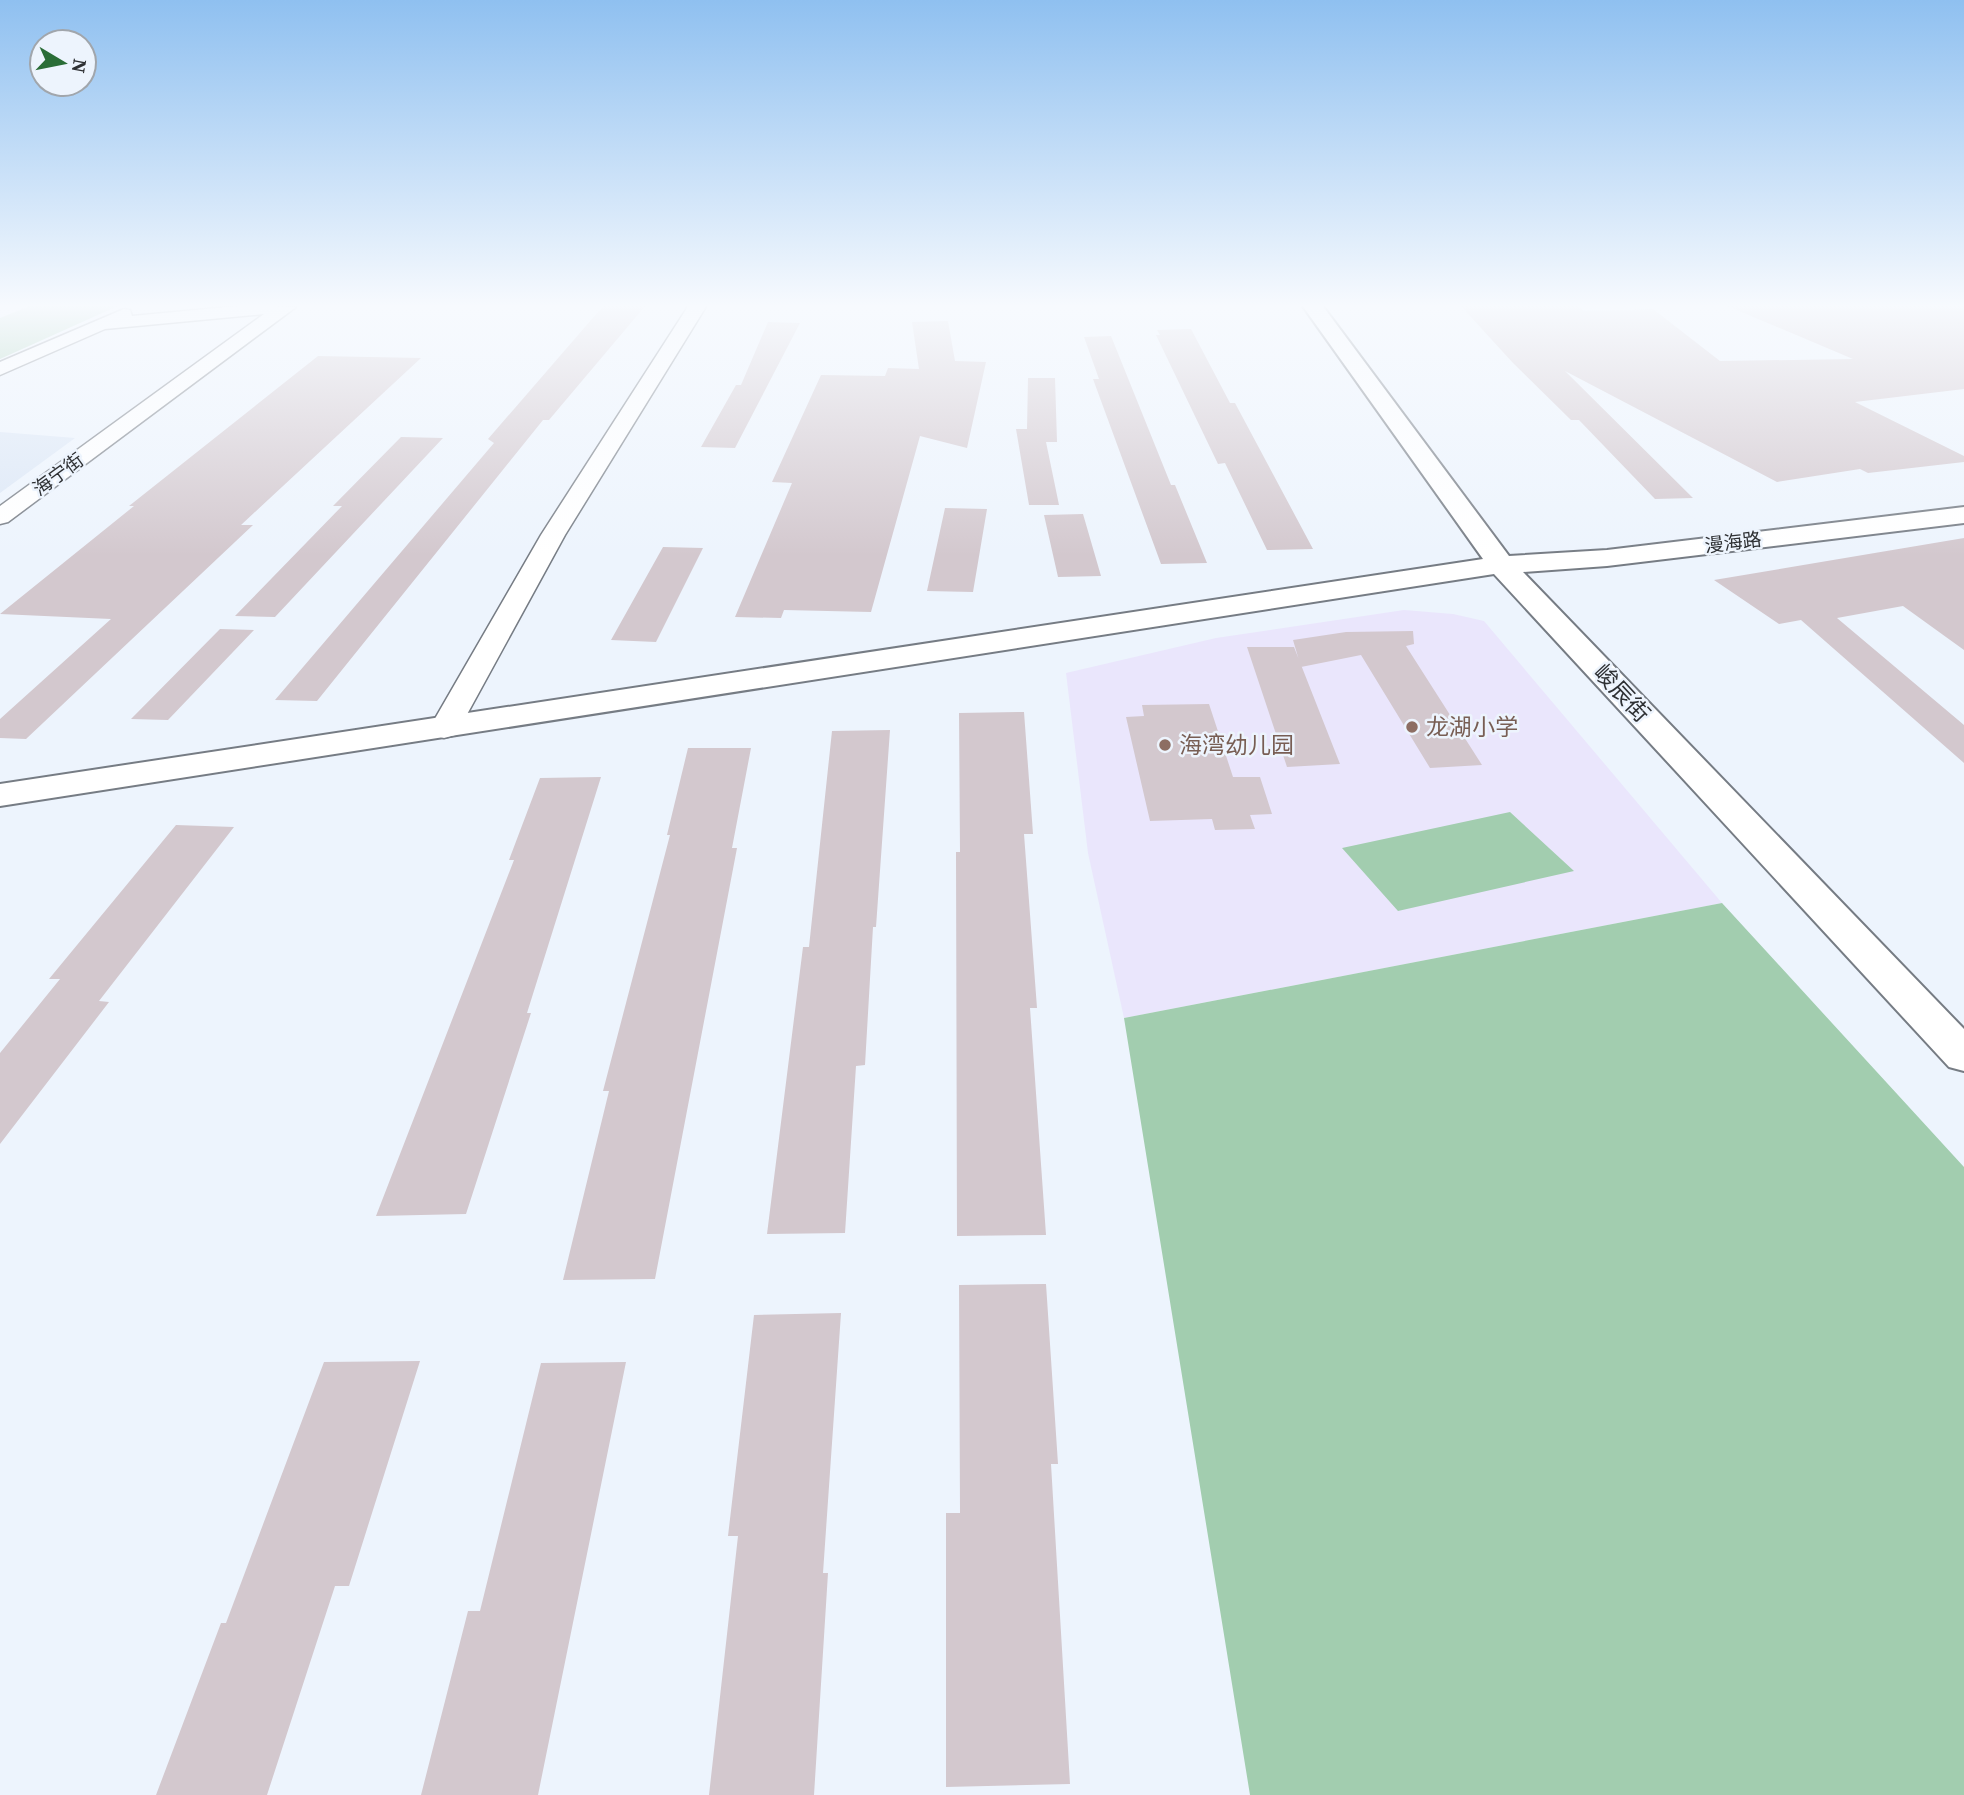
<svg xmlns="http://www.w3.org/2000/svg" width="1964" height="1795" viewBox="0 0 1964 1795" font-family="'Source Serif 4','Noto Sans SC',serif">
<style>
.built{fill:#dce7f6}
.education{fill:#eae6fc}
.green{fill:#a2cdaf}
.building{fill:#d3c8ce}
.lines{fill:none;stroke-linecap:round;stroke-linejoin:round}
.street-casing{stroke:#767c84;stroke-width:3}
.secondary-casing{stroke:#767c84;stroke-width:4}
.street{fill:#fff;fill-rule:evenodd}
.secondary{fill:#fff;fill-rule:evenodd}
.education-dot{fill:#8d6e63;stroke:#edf4fd;stroke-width:2.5}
.labels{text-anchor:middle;stroke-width:5;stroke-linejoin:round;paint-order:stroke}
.far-street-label{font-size:19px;fill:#2e3033;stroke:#edf4fd}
.street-label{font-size:23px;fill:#2e3033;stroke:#edf4fd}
.education-label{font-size:23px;fill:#785e54;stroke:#edf4fd;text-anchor:start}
</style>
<rect width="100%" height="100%" fill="#edf4fd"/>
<!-- built -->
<path class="built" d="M0,432L75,438L0,493Z"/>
<!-- education -->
<path class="education" d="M1404,610L1453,614L1484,621L1722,903L1124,1018L1088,853L1066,673L1216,638Z"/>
<!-- green -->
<path class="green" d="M32,305H120L0,359V318Z
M1510,812L1574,871L1398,911L1342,848Z
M1722,903L1964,1167V1795H1250L1124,1018Z"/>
<!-- building -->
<path class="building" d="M604,305H646L549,420H543L317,701L275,700L494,443L488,439Z
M1460,305H1576L1584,311L1653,309L1720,361L1853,359L1725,305H1964V389L1855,402L1964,456V462L1868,473L1860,469L1777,482L1565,371L1693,498L1655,499L1579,420H1571L1513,363Z
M948,321L955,361L986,362L967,448L920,436L871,612L784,610L781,618L735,617L792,483L772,482L821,375L885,376L888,368L919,369L912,322Z
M768,322L800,323L735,448L701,447L736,385H741Z
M1191,329L1230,403H1235L1313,549L1267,550L1225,463L1218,464L1156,335H1160L1157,330Z
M1111,336L1171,485H1175L1207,563L1161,564L1093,379H1099L1084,337Z
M318,356L421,358L241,525H253L26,739L0,738V719L111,619L0,614L134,506H129Z
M1028,378H1055L1057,442H1046L1059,505H1029L1016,429H1027Z
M401,437L443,438L275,617L235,616L342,506H333Z
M945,508L987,509L973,592L927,591Z
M1083,514L1101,576L1058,577L1044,515Z
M1964,538V650L1903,606L1837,618L1964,725V763L1801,620L1779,624L1714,580Z
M663,547L703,548L656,642L611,640Z
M220,629L254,630L168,720L131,719Z
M1413,631L1414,644L1406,646L1482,765L1430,768L1361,655L1301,667L1293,640L1346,632Z
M1247,647H1294L1340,764L1287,767Z
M1209,704L1233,777H1260L1272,814L1250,815L1255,829L1215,830L1212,819L1150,821L1126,717L1144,716L1142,705Z
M1024,712L1033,834H1024L1037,1008H1030L1046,1235L957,1236L956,852H960L959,713Z
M890,730L876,927H873L865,1065L856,1066L845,1233L767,1234L803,947H809L832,731Z
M688,748H751L732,848H737L655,1279L563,1280L609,1091H603L670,835H667Z
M601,777L527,1013H531L466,1214L376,1216L514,860H509L540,778Z
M176,825L234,827L99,1001L109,1002L0,1144V1053L60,979H49Z
M1046,1284L1058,1464H1051L1070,1784L946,1787V1513H960L959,1285Z
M841,1313L823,1573H828L814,1795H709L738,1536H728L754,1315Z
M420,1361L349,1586H335L267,1795H156L221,1623H226L324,1362Z
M626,1362L538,1795H421L468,1611H480L541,1363Z"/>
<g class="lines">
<!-- street casing -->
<g class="street-casing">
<path id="street" d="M249,305L296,307L8,522L0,524V506L264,314L105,329L0,375V362L124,309L130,310L132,316Z
M689,305H707L565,535L459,729L455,735L444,738L433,735L429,729L541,535Z"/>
</g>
<!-- secondary casing -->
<g class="secondary-casing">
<path id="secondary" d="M1302,305H1322L1509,556L1607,550L1964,507V523L1607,566L1523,572L1964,1029V1071L1949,1067L1494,574L0,806V784L1483,559Z"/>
</g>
<!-- street -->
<use href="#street" class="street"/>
<!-- secondary -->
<use href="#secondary" class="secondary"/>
</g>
<!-- sky -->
<linearGradient id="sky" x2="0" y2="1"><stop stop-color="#8fc0f0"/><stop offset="0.55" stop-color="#f7fafe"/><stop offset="1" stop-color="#f7fafe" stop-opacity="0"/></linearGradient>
<rect width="1964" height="556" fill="url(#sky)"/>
<!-- markers -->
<g class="education-dot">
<circle cx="1412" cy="727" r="7"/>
<circle cx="1165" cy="745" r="7"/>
</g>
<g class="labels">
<!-- far-street labels -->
<g class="far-street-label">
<text transform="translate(58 474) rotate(-36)" y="7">海宁街</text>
<text transform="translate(1733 542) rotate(-7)" y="7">漫海路</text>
</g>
<!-- street labels -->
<g class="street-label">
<text transform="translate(1622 693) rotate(47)" y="8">峻辰街</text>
</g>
<!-- education labels -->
<g class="education-label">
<text x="1426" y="735">龙湖小学</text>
<text x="1179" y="753">海湾幼儿园</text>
</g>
</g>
<!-- north arrow -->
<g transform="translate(63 63) rotate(100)"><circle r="33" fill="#edf4fd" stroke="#a1a6ac" stroke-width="2"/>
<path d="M0-5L12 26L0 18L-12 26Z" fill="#2a6d37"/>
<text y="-10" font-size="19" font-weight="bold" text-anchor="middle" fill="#2e3033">N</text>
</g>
</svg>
